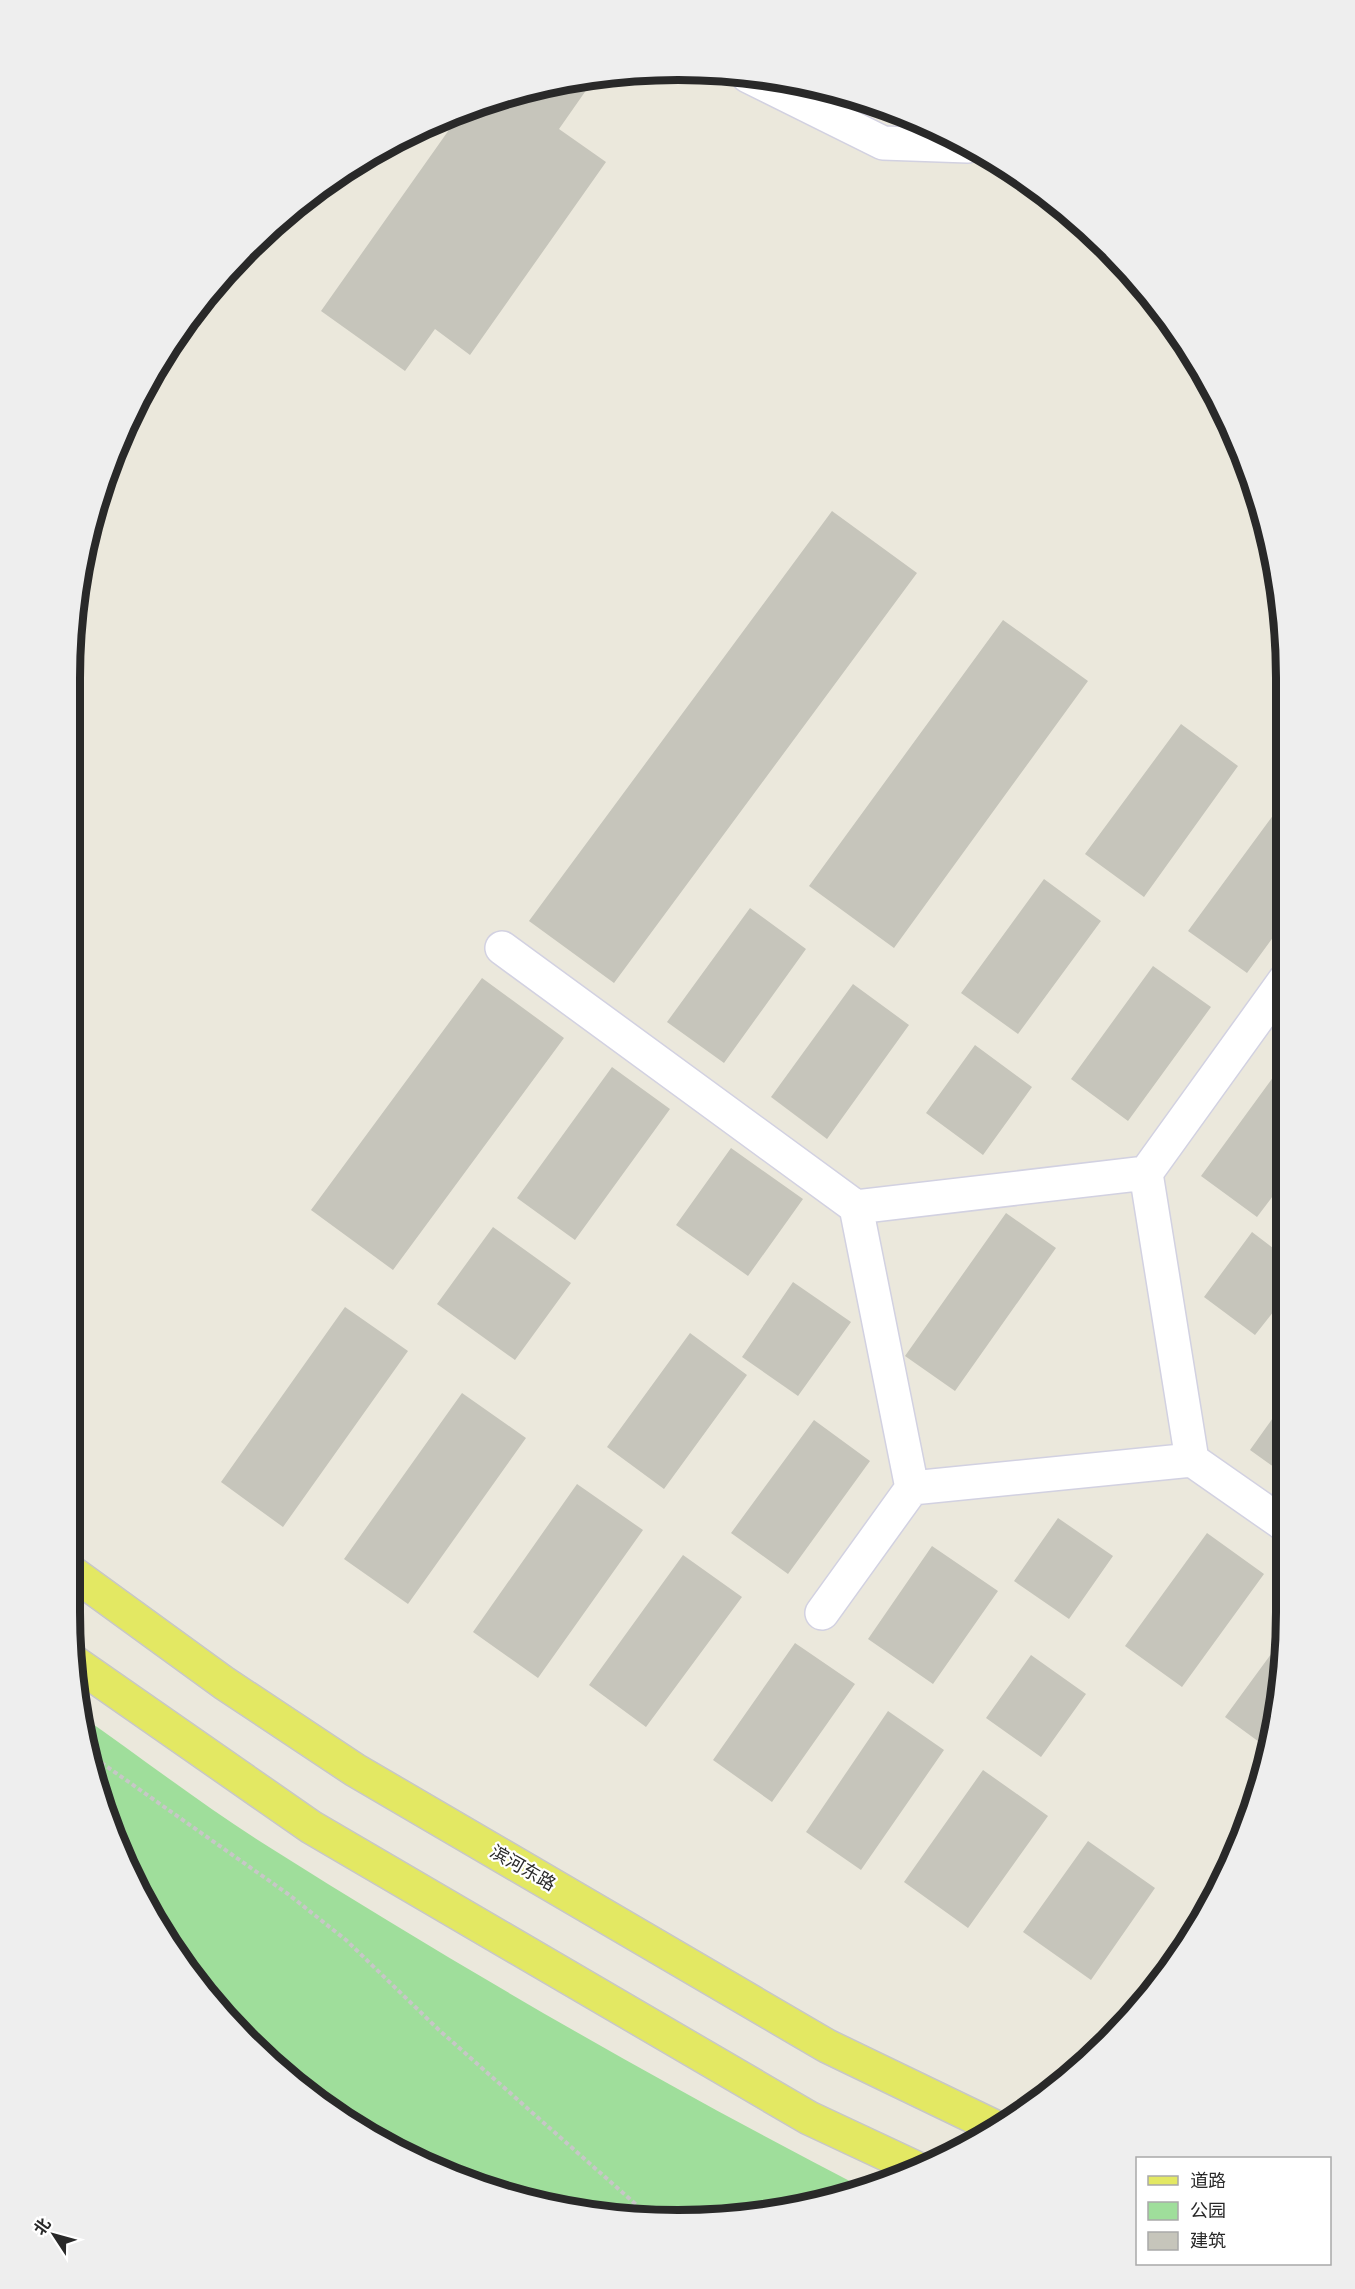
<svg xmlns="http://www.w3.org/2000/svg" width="1355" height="2289" viewBox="0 0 1355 2289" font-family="Raleway,'Noto Sans SC',sans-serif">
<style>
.green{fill:#9fde9b}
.building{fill:#c6c5bb}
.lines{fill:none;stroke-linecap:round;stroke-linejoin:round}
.minor-casing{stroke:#d2d1e1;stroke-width:36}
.major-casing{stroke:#c7c7c7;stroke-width:36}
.path{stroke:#c7c7c7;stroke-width:4;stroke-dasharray:4.5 3;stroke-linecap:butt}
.minor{stroke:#fff;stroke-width:33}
.major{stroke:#e3e863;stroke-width:33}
.labels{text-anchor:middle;stroke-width:4.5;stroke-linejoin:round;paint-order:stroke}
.street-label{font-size:18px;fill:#292929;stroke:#fff}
.rim{fill:none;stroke:#292929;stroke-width:8}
</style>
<rect width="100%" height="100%" fill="#ebe8dc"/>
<!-- green -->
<path class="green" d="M80,1715C143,1759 204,1806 269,1847C462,1969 660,2083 863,2188L797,2208L717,2219L598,2215L520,2199L409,2157L339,2117L247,2042L195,1982L132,1881L101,1807Z"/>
<!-- building -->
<path class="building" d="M573,79L587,89L559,129L606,162L470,355L435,329L405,371L321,311L463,110L558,81Z
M832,511L917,573L614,983L529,921Z
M1003,620L1088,681L894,948L809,886Z
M1181,724L1238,766L1144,897L1085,854Z
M1285,799V921L1247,973L1188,931Z
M1044,879L1101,921L1018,1034L961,993Z
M750,908L806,949L724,1063L667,1022Z
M1153,966L1211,1007L1128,1121L1071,1079Z
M482,978L564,1038L393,1270L311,1210Z
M853,984L909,1025L827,1139L771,1097Z
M975,1045L1032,1087L983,1155L926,1113Z
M1285,1061V1180L1257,1217L1201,1176Z
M612,1067L670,1109L575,1240L517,1198Z
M731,1148L803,1199L748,1276L676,1225Z
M1006,1213L1056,1248L955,1391L905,1356Z
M493,1227L571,1283L515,1360L437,1304Z
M1252,1232L1285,1257V1297L1255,1335L1204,1297Z
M793,1282L851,1322L798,1396L742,1357Z
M345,1307L408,1351L283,1527L221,1482Z
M690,1333L747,1375L664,1489L607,1447Z
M462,1393L526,1438L408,1604L344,1559Z
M1285,1401V1475L1250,1450Z
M814,1420L870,1461L788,1574L731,1533Z
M577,1484L643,1530L538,1678L473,1632Z
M1058,1518L1113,1556L1069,1619L1014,1581Z
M1207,1533L1264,1574L1182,1687L1125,1646Z
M932,1546L998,1591L933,1684L868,1639Z
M683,1555L742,1597L646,1727L589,1685Z
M1285,1635V1652L1266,1747L1225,1717Z
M795,1643L855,1684L772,1802L713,1760Z
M1031,1655L1086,1694L1041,1757L986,1718Z
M888,1711L944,1750L861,1870L806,1832Z
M983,1770L1048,1816L968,1928L904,1882Z
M1088,1841L1155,1888L1091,1980L1023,1932Z
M1213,1888L1184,1949L1144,2001L1135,1995Z"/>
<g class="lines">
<!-- minor casing -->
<g class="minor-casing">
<path id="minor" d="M748,76L883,143L968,146
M502,948L856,1207L1146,1173L1192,1460L1285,1525
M1146,1173L1285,980
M856,1207L912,1488L1192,1460
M822,1613L912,1488"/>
</g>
<!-- major casing -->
<g class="major-casing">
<path id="major" d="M74,1574L224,1683L355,1770L827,2046L993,2126
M74,1662L311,1827L809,2118L918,2169"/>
</g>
<!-- path -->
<path class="path" d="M89,1754L288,1894L346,1940L439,2030L649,2216"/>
<!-- minor -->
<use href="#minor" class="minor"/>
<!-- major -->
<use href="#major" class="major"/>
</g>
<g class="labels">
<!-- street labels -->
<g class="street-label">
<text transform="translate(523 1868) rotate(30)" y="6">滨河东路</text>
</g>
</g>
<!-- crop -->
<path d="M0 0H1355V2289H0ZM678 80H678A598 598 0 0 1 1276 678V1612A598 598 0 0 1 678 2210H678A598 598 0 0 1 80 1612V678A598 598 0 0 1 678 80Z" fill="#eee" fill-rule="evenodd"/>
<path class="rim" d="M678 80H678A598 598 0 0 1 1276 678V1612A598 598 0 0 1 678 2210H678A598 598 0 0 1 80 1612V678A598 598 0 0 1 678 80Z"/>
<!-- legend -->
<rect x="1136" y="2157" width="195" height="108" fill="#ffffff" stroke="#a9a9a9" stroke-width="1.5"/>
<rect x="1148" y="2176" width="30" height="9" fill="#e3e863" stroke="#a9a9a9" stroke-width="1.5"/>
<text x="1190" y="2187" font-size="18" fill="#292929">道路</text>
<rect x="1148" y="2202" width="30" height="18" fill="#9fde9b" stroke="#a9a9a9" stroke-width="1.5"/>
<text x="1190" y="2217" font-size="18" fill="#292929">公园</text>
<rect x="1148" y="2232" width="30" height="18" fill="#c6c5bb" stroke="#a9a9a9" stroke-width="1.5"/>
<text x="1190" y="2247" font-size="18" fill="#292929">建筑</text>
<!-- north arrow -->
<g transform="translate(54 2235) rotate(306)" stroke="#ffffff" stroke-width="4.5" paint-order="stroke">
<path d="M0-4.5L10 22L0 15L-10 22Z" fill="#292929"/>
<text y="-9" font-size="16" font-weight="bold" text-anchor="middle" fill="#292929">北</text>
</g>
</svg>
